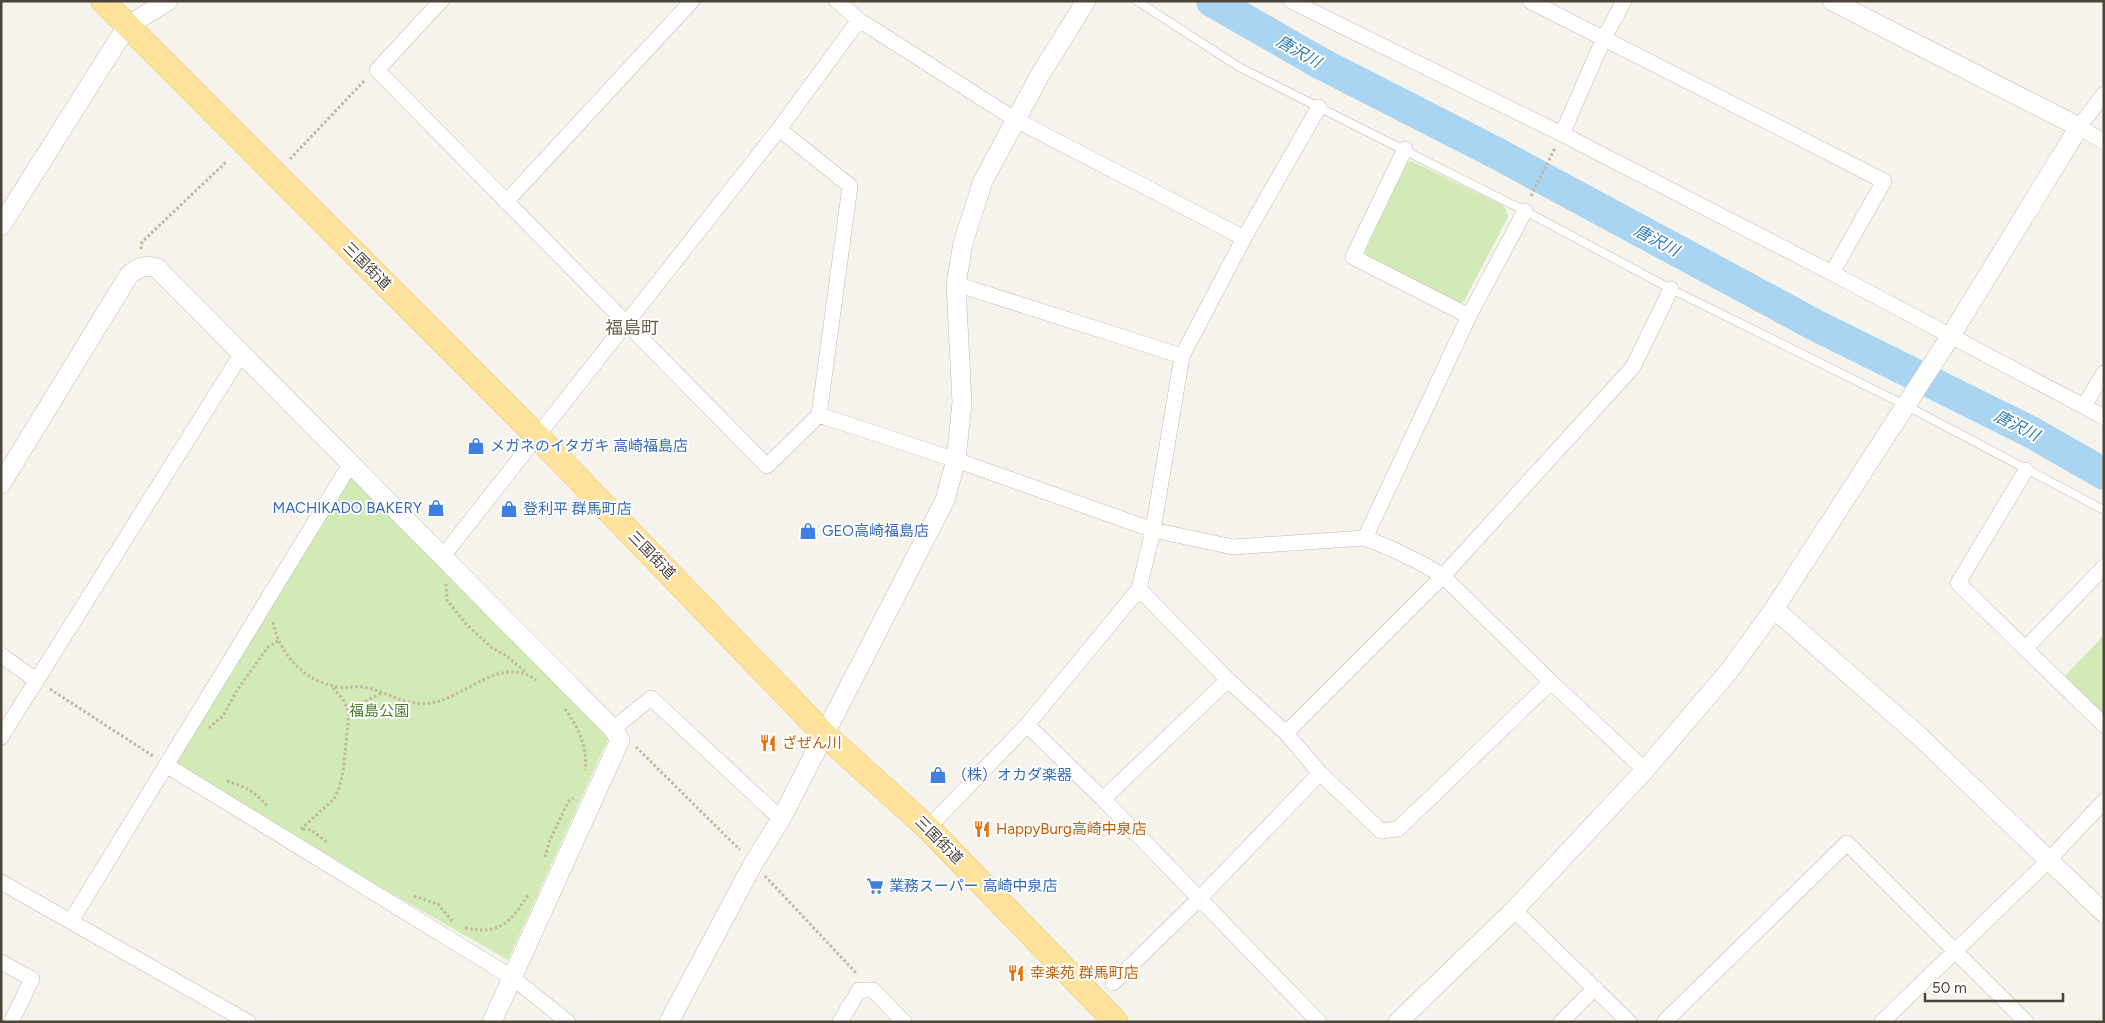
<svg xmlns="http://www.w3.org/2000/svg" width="2105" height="1023" viewBox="0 0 2105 1023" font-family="Figtree,'Noto Sans JP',sans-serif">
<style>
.green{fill:#d2eab5}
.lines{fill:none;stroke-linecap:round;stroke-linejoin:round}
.river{stroke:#a9d4f2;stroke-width:32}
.service-casing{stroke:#c2bbae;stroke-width:9}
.minor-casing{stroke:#c2bbae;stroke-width:16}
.tertiary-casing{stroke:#c2bbae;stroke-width:20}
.primary-casing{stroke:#e6c16a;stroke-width:25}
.path{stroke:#c4b79f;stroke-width:3;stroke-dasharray:2.5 2.5;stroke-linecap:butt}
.service{stroke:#fff;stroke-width:8}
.minor{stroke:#fff;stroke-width:15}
.tertiary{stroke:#fff;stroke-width:19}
.primary{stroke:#ffe39c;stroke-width:24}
.labels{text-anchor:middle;stroke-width:4;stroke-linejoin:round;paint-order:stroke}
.street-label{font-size:15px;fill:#4b4439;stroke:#fff}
.shop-label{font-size:15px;fill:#366cbe;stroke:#fff;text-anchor:start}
.park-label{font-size:15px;fill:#4a7f2a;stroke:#fff}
.food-label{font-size:15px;fill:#c56008;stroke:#fff;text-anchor:start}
.water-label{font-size:16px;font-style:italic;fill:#2e7ab2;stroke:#fff}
.quarter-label{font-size:18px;fill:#6e6250;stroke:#fff}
</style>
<rect width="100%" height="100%" fill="#f6f3ec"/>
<!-- green -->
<path class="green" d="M1412,161L1504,206L1508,217L1464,301L1459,304L1367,258L1365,252L1404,164Z
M351,463L609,737L508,960L166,765Z
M2104,635V714L2065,676Z"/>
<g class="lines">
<!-- river -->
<path class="river" d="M1212,1L1320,63L1496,153L1815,325L2031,432L2104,474"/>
<!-- service casing -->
<g class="service-casing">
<path id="service" d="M1137,1L1239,67L1525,211L1671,289L1905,405L2104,510"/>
</g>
<!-- minor casing -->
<g class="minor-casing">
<path id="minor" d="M441,1L377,70L767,466L819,415L850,186L779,129
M837,1L859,20L1016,120L1244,238
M1291,1L1562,134L1832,273L2104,417
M1530,1L1884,181L1832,273
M2104,94L2079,127L2104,142
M1562,134L1604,38L1624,1
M1405,149L1353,257L1469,316
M506,202L692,1
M956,284L1182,356
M2084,406L2104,373
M819,415L956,460L1153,530L1233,547L1365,538L1392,549L1421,563L1443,576L1551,682L1645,770
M2026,470L1958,583L2104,725
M1365,538L1469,316L1525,211
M443,556L779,129L859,20
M1139,589L1228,680L1286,733L1320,773L1381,831L1398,829L1551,682
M2026,648L2104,567
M1,655L36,680
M1027,725L1103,799L1319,1022
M613,729L651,698L781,819
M1286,733L1443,576L1633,367L1671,289
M1,737L242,353
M166,765L513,978L568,1022
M1103,799L1228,680
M928,828L1027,725L1139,589L1153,530L1182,356L1244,238L1319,107
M1,882L248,1022
M1514,910L1629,1022
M71,921L351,463
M1,962L32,979L11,1022
M1113,983L1199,899L1320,773
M840,1022L859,990H873L904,1022
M1561,1022L1595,988
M1664,1022L1847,843L2026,1022
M1882,1022L2048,861L2104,801"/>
</g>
<!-- tertiary casing -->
<g class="tertiary-casing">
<path id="tertiary" d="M1,226L127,26L168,1
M1,484L129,275C138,268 145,264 157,268L613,729L620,740L492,1022
M1774,609L1918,735L2104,913
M669,1022L753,864L781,819L945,500L956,460L962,403L956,284L963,243L983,181L1040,75L1086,1
M1398,1022L1514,910L1645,770L1729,671L1774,609L1950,337L2079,127L1832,1"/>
</g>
<!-- primary casing -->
<g class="primary-casing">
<path id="primary" d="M103,1L537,436L825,735L928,828L1116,1022"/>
</g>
<!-- path -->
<path class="path" d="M290,159L365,80
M1531,196L1555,148
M141,249L142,242L227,161
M446,584L447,600L466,624L492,648L505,655L527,673
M273,622C279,654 305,682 338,687C352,689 357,684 372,689C392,695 407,706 430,703C466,698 500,654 536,680
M50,689L153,756
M565,709C578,727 588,747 585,770
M349,713L358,705L382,693
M209,728L223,716L237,690L268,647L279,640
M636,747L740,850
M227,781C246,787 254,791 267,806
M301,829L334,799L339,788L343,772L349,713L344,701L331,685
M303,829L311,830L328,843
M545,857L550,840L568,802L573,798
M765,876L857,974
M414,896L438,904L453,922
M465,928C500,935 510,923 528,895"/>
<!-- service -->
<use href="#service" class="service"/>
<!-- minor -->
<use href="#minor" class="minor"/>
<!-- tertiary -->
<use href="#tertiary" class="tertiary"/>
<!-- primary -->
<use href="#primary" class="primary"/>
</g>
<!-- icons -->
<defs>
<g id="shop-bare" transform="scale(1.35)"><path d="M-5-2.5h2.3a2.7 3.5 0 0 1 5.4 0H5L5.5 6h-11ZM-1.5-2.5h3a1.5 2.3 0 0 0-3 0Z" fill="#3f7fe0" stroke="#fff" stroke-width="2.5" paint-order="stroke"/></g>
<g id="restaurant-bare" transform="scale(1.35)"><path d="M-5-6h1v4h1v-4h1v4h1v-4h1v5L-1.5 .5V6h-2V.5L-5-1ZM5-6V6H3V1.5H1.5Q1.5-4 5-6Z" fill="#e8710a" stroke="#fff" stroke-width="2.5" paint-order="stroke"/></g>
<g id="supermarket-bare" transform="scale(1.35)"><path d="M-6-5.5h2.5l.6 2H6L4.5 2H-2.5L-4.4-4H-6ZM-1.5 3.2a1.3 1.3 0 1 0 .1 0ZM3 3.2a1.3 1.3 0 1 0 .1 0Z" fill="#3f7fe0" stroke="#fff" stroke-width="2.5" paint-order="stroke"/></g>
</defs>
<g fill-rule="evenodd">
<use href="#shop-bare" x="476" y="446"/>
<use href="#shop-bare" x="436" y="508"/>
<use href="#shop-bare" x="509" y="509"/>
<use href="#shop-bare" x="808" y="531"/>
<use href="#restaurant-bare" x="768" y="743"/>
<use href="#shop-bare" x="938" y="775"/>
<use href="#restaurant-bare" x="982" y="829"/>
<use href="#supermarket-bare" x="875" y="886"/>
<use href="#restaurant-bare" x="1016" y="973"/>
</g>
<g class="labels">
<!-- street labels -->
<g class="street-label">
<text transform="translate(367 266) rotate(45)" y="5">三国街道</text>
<text transform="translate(652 555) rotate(46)" y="5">三国街道</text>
<text transform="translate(939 840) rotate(45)" y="5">三国街道</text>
</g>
<!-- shop labels -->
<g class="shop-label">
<text x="490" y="451">メガネのイタガキ 高崎福島店</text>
<text x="422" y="513" text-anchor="end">MACHIKADO BAKERY</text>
<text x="523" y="514">登利平 群馬町店</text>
<text x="822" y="536">GEO高崎福島店</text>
<text x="952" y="780">（株）オカダ楽器</text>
<text x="889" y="891">業務スーパー 高崎中泉店</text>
</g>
<!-- park labels -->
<g class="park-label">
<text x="379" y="716">福島公園</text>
</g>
<!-- food labels -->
<g class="food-label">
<text x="782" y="748">ざぜん川</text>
<text x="996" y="834">HappyBurg高崎中泉店</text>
<text x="1030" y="978">幸楽苑 群馬町店</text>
</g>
<!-- water labels -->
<g class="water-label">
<text transform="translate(1299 51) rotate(30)" y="6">唐沢川</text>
<text transform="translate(1657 240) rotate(28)" y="6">唐沢川</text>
<text transform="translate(2017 425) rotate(27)" y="6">唐沢川</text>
</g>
<!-- quarter labels -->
<g class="quarter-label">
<text x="632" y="334">福島町</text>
</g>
</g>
<!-- border -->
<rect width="2105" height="1023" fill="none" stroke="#4b4439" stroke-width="5"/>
<!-- scale -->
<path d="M1925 993v8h138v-8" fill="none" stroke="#4b4439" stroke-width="2.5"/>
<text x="1932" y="993" font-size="15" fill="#4b4439" stroke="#ffffff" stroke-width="4" paint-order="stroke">50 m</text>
</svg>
